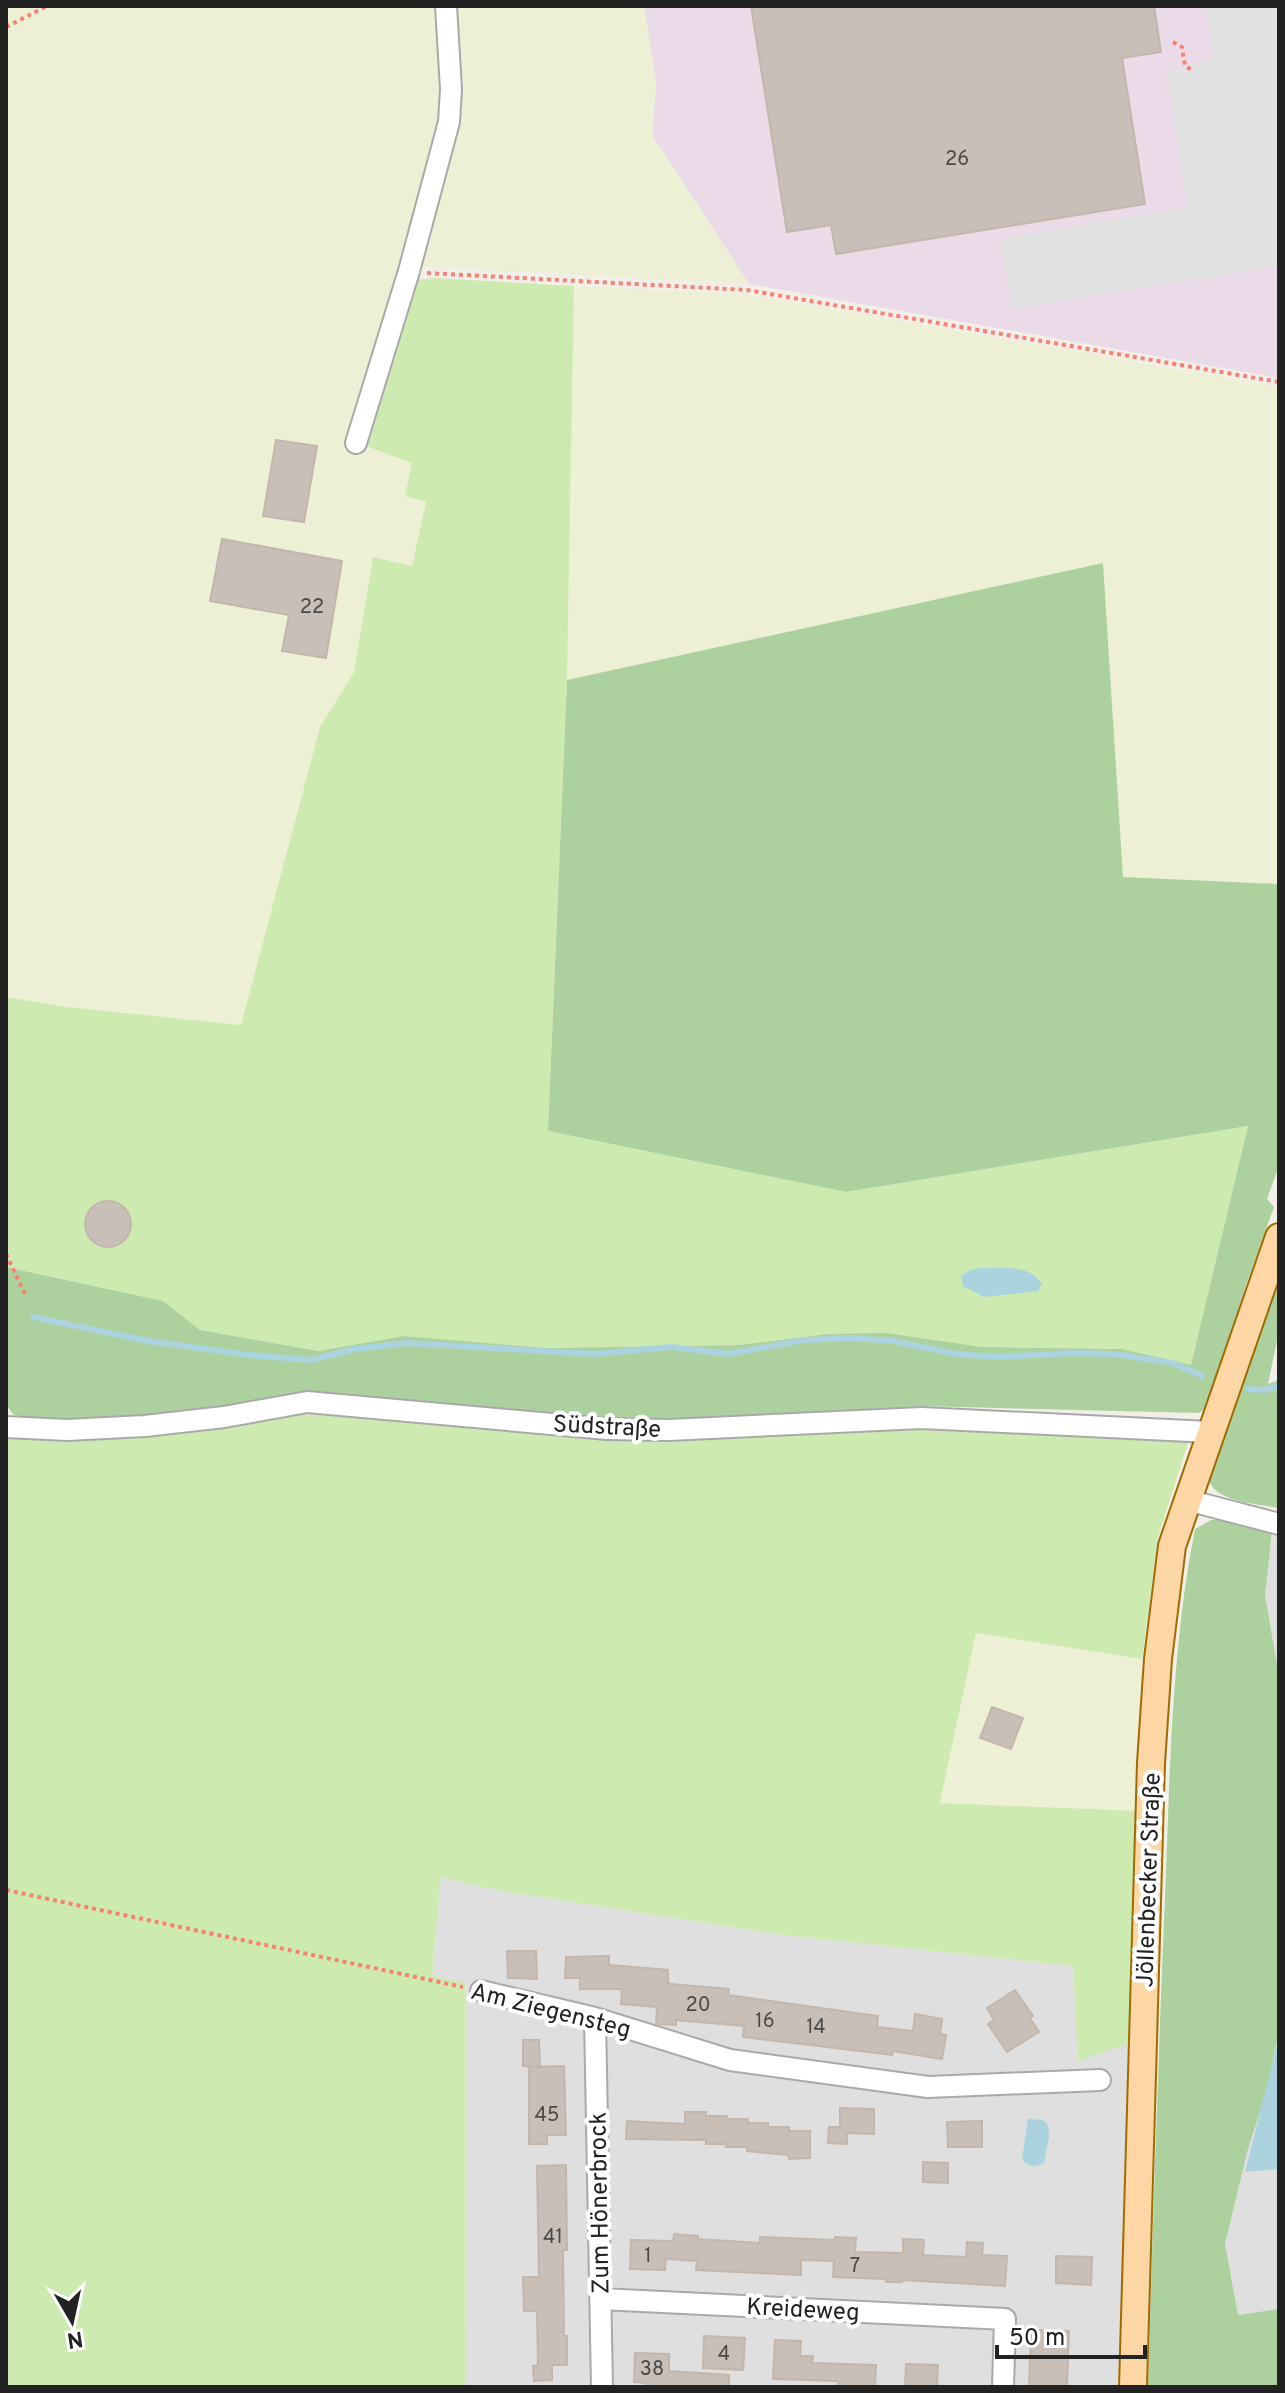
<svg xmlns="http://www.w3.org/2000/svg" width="1285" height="2393" viewBox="0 0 1285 2393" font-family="Overpass,sans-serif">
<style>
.residential{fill:#e0dfdf}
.industrial{fill:#ebdbe8}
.farmland{fill:#eef0d5}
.grass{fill:#cdebb0}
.forest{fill:#add19e}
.parking{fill:#e2e2e2}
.water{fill:#aad3df}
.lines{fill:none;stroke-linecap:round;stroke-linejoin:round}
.stream{stroke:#aad3df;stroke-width:6}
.building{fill:#c7bfb8;stroke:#c4b6ab;stroke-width:2}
.minor-casing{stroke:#a9a9a9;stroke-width:24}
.major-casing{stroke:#a06b00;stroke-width:30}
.path{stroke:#fa8072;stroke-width:4;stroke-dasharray:4 4;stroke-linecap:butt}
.minor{stroke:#fff;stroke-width:20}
.major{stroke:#fcd6a4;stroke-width:26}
.labels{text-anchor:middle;stroke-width:8;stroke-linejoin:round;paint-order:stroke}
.number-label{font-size:20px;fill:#4b4948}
.street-label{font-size:24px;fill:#222;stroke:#fff}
</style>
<rect width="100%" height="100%" fill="#f2efe9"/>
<!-- residential -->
<path class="residential" d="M1279,1507V1676L1265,1595L1268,1559Z
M441,1877L496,1890L784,1935L1073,1966L1078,2060L1132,2042L1128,2097L1126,2387H466L465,1984L432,1977Z
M1279,2033V2309L1238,2315L1225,2244L1248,2149L1265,2097Z"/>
<!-- industrial -->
<path class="industrial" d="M644,6H1279V378L749,284L652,135L656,84Z"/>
<!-- farmland -->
<path class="farmland" d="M6,6H436L440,93L437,132L347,439L412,462L405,496L426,501L412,566L373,557L354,672L320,727L241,1025L67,1007L6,997Z
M455,6H644L656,84L652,135L749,284L420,266L457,137L461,104Z
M574,286L746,294L1279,387V884L1123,877L1103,563L567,680Z
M976,1633L1142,1659L1138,1811L940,1804Z"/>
<!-- grass -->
<path class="grass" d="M433,278L574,286L567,680L548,1131L846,1192L1248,1126L1191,1366L1122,1349L982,1347L828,1334L739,1345L547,1348L404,1336L318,1351L200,1330L163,1301L6,1267V997L67,1007L241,1025L320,727L354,672L373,557L412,566L426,502L405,496L412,463L366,446L416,280Z
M303,1414L607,1436L923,1421L1180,1435L1188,1443L1158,1537L1142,1659L976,1633L940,1803L1138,1811L1132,2042L1078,2061L1073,1966L784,1935L496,1890L441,1877L432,1976L465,1983L466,2387H6V1435C112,1444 199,1431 303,1414Z"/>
<!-- forest -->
<path class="forest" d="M1103,563L1123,877L1279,884V1166L1267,1199L1274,1207L1247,1282L1207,1407L1199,1413L921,1406L666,1424L310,1395L145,1418L24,1420L13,1414L6,1404V1267L163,1301L200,1330L318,1351L404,1336L547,1348L739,1345L828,1334L886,1333L982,1347L1122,1349L1191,1365L1248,1126L846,1192L548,1131L567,680Z
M1279,1278V1331L1268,1384L1279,1380L1278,1508C1255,1503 1215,1503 1207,1477L1237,1382Z
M1211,1520H1222L1272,1532L1265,1595L1279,1676V2033L1265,2097L1248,2149L1225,2244L1238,2315L1279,2309V2387H1148C1153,2224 1158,2060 1165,1897C1170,1775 1171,1650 1195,1529Z"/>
<!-- parking -->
<path class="parking" d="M1206,6H1279V266L1012,309L1000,239L1188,207L1166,68L1214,60Z"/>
<!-- water -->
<path class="water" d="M982,1268C1004,1268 1029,1264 1042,1284L1038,1291L984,1297L963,1286L961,1276L970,1270Z
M1279,2038V2169L1245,2172Z
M1028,2119L1043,2120L1048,2125L1049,2137L1044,2163C1034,2167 1029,2168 1022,2159Z"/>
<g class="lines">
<!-- stream -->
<path class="stream" d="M33,1317L148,1341L249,1355L310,1360L355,1349L407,1343L595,1354L671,1347L728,1354L805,1340L853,1338L893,1341L956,1354L999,1357L1073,1353L1114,1354L1173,1363L1202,1376
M1248,1389L1265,1390L1279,1386"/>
</g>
<!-- building -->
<path class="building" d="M751,6H1154L1161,52L1122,58L1145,204L836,254L831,225L787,232Z
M276,440L317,446L304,522L263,516Z
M222,539L342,561L326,658L282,651L289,615L210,601Z
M85 1224a23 23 0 1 1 46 0a23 23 0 1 1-46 0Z
M992,1707L1023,1718L1011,1749L980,1738Z
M507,1951H536L537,1979L508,1978Z
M609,1956V1965L668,1970V1982L670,1984L729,1989L728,1995L878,2016L877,2027L913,2031L915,2014L942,2019L940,2034L946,2035L942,2059L893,2051L892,2055L743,2037L744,2026L676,2020V2025L658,2024L656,2023L657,2007L621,2004L622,1989H580V1978H565L566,1957Z
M1015,1990L1033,2016L1030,2018L1039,2032L1007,2052L988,2024L994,2020L987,2008Z
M523,2040H539L540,2067L523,2066Z
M564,2066L566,2135H547V2144H529V2067Z
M840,2108L874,2109V2134L847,2133V2144L828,2143L829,2127H840Z
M685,2112H706V2116H727L726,2119H748V2123H768V2127H789V2131H810V2158L789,2159L788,2155L747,2151V2147H726V2144H706V2140L626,2139L627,2121L685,2124Z
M982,2121V2147H948L947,2122Z
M923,2162L948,2163V2183L923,2182Z
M566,2165L567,2250H563L564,2336H567V2365H552V2380L534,2381L533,2366L538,2365L537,2311H524L523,2277H539L537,2166Z
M674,2234L698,2236V2239L760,2243V2237L835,2240V2237L856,2238L855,2252L903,2253V2239L924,2240L923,2255L966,2257L967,2242L983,2243L982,2255L1007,2256L1005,2286L902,2280V2282H886V2279L833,2277L834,2261L801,2260V2275L696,2270L697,2261L666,2259L665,2270L630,2269L631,2240L673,2241Z
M1056,2256L1092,2257L1091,2285L1056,2283Z
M1031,2330L1069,2331L1067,2387H1029Z
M704,2336L745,2338L743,2370L703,2368Z
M775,2340L801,2341L800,2356H813L812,2363L876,2365L875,2387H838V2381L773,2379Z
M635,2353L669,2354V2371L729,2375V2387H646V2383L634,2382Z
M906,2364L938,2365L937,2387H905Z"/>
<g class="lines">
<!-- minor casing -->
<g class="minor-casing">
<path id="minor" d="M356,443L409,271L449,122L451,89L446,6
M6,1427L67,1430L145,1426L224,1417L307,1402L607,1429L669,1430L922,1418L1210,1432
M1187,1500L1279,1524
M481,1991L595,2018L730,2060L928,2087L1100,2080
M595,2018L602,2387
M601,2299L1005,2319L1003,2387"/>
</g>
<!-- major casing -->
<g class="major-casing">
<path id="major" d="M1133,2387L1151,1763L1158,1659L1172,1546L1279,1237"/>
</g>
<!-- path -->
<path class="path" d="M6,27L47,6
M1173,42L1182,47L1185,66L1192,70
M427,273L747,290L1279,382
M6,1254L25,1294
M6,1890L463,1987"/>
<!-- minor -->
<use href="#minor" class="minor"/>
<!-- major -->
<use href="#major" class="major"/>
</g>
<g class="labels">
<!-- number labels -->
<g class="number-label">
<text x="957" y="165">26</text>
<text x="312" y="613">22</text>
<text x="698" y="2011">20</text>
<text x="765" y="2027">16</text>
<text x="816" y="2033">14</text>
<text x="547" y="2121">45</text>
<text x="553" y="2243">41</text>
<text x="648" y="2262">1</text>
<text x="855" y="2272">7</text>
<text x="724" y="2360">4</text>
<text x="652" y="2375">38</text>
</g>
<!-- street labels -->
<g class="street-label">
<text transform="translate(607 1426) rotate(3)" y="8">Südstraße</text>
<text transform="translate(1148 1880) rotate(-88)" y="8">Jöllenbecker Straße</text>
<text transform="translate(551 2010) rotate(14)" y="8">Am Ziegensteg</text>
<text transform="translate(599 2203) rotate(-91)" y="8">Zum Hönerbrock</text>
<text transform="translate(803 2309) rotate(3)" y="8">Kreideweg</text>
</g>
</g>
<!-- border -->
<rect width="1285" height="2393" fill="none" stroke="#222222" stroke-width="16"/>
<!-- north arrow -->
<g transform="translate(72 2321) rotate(171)" stroke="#ffffff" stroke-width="6" paint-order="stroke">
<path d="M0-6L14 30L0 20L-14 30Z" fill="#222222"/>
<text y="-12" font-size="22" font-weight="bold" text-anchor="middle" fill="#222222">N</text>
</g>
<!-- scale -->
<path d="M997 2345v12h148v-12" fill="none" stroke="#222222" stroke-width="4"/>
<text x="1009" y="2345" font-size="24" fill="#222222" stroke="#ffffff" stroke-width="6" paint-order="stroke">50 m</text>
</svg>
